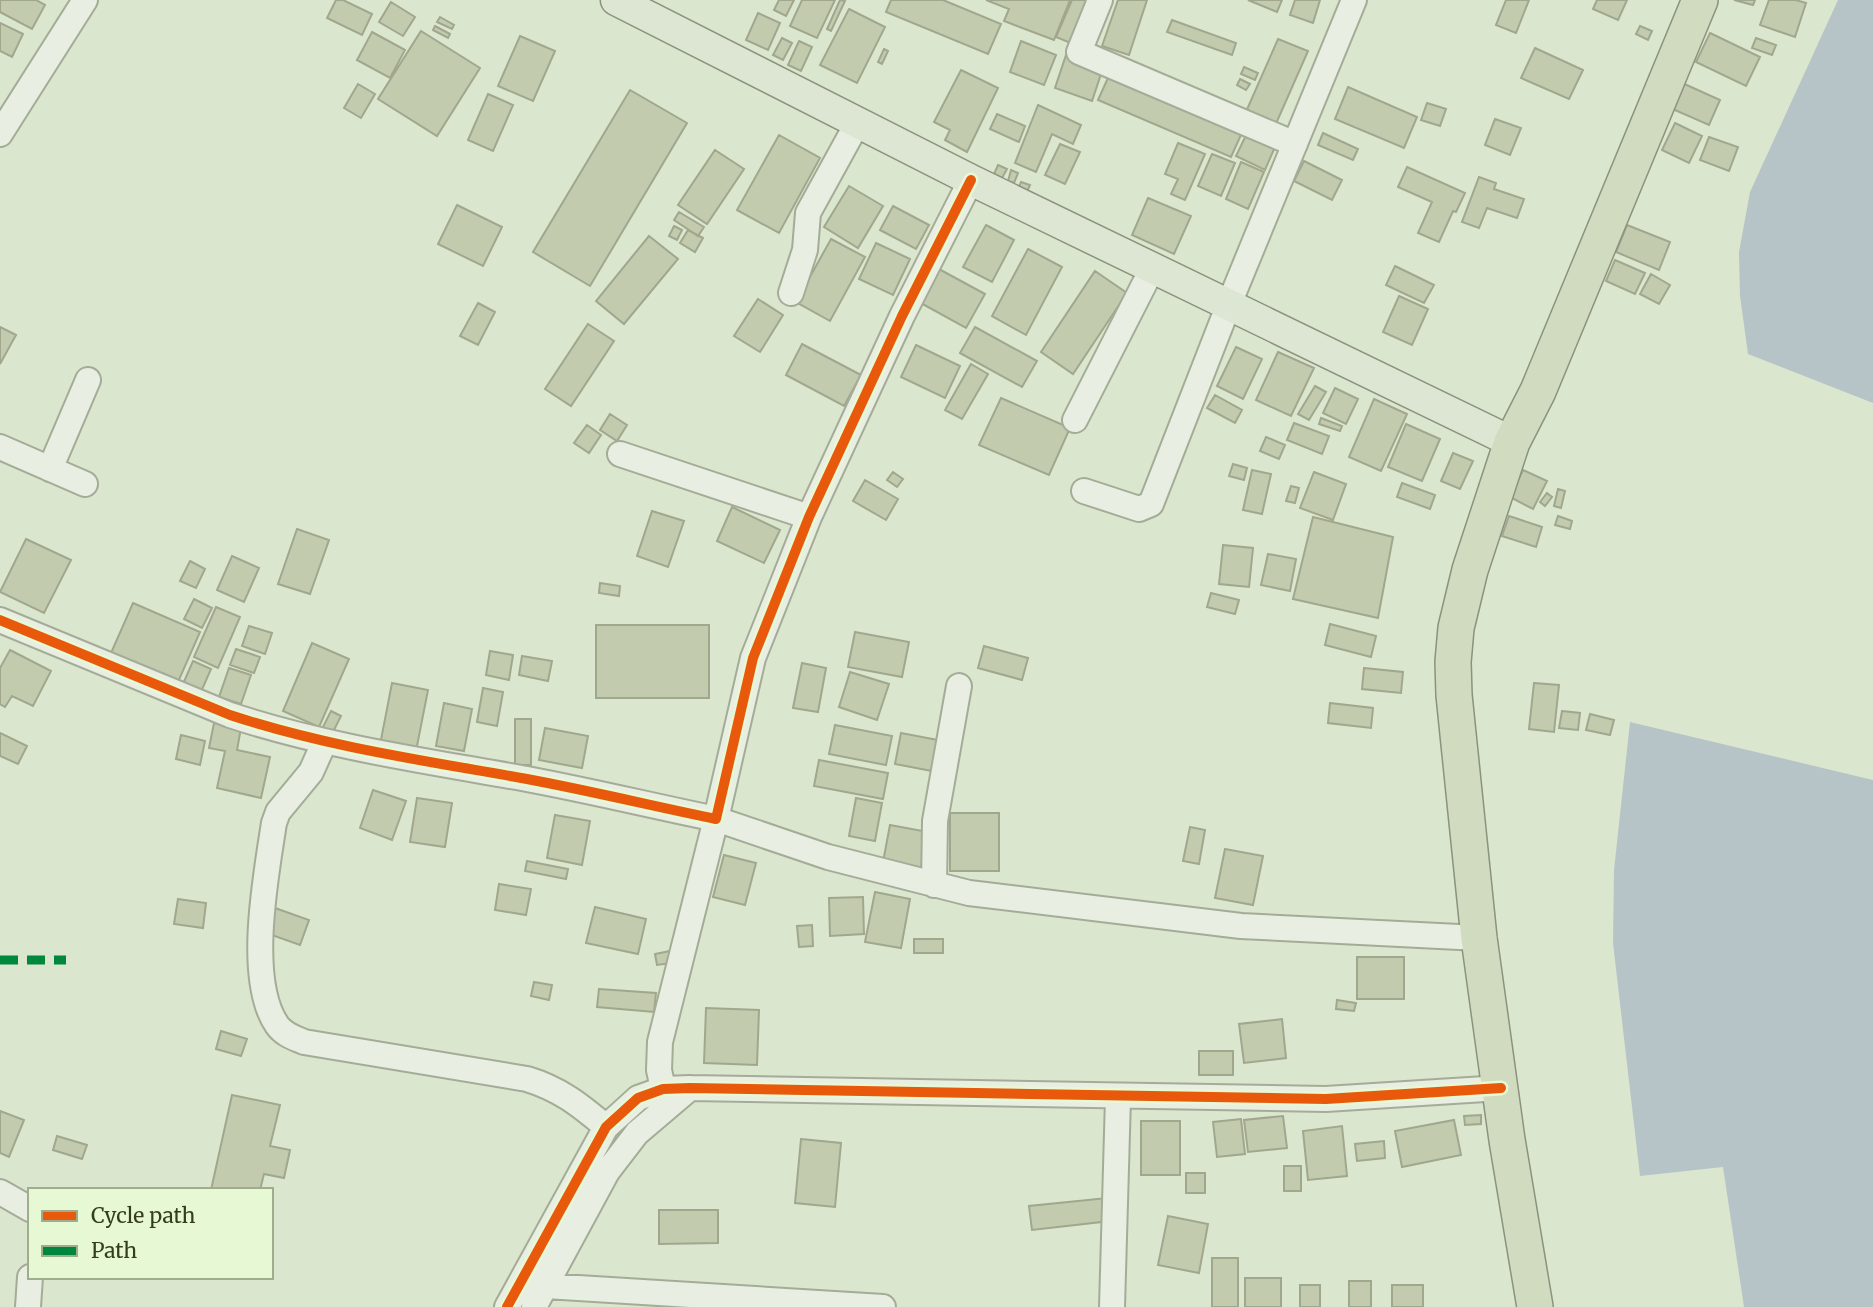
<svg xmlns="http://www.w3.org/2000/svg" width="1873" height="1307" viewBox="0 0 1873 1307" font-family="Merriweather,serif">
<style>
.water{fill:#b6c4c7}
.building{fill:#c3cbaf;stroke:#a0a78d;stroke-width:2}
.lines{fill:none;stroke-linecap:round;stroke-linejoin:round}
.minor-casing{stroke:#a4ac97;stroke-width:28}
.major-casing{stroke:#8b927e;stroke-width:33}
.highway-casing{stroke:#8b927e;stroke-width:38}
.minor{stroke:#e8eee1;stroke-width:24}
.major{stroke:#dde6d2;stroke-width:30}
.highway{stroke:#d0dbbf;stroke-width:35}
.quiet{stroke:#00873e;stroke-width:9;stroke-dasharray:18 9;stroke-linecap:butt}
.cycleway-casing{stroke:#e7f8d5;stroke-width:15}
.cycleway{stroke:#e8590c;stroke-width:10}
</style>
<rect width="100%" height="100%" fill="#dbe6ce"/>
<!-- water -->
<path class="water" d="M1838,0H1873V403L1748,354L1740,296L1739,252L1750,192Z
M1630,722L1873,780V1307H1744L1723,1167L1640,1176L1613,943L1614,870Z"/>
<!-- building -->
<path class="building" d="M0,0H36L45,5L32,29L0,12Z
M336,0H343L372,14L362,35L327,18Z
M779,0H794L786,16L774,10Z
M802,0H835L817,38L790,26Z
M840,0L845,1L831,31L827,29Z
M891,0H943L1001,24L988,54L886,12Z
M986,0H1070L1054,40L1004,21L1009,9Z
M1072,0H1092L1073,44L1056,37Z
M1118,0H1147L1129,55L1102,46Z
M1248,0H1282L1277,12Z
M1295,0H1320L1313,23L1290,15Z
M1506,0H1529L1516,33L1496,25Z
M1597,0H1627L1618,20L1593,9Z
M1734,0H1755L1753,5Z
M1769,0H1796L1806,3L1795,37L1760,25Z
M391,2L415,17L403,36L379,22Z
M849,9L885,27L857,83L820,65Z
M758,13L780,23L768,50L746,40Z
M440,17L454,25L452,29L437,22Z
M1172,20L1236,43L1232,55L1167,32Z
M0,23L23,34L12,57L0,51Z
M435,26L450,34L448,38L433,30Z
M1640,26L1652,31L1648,40L1636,34Z
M421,31L480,68L437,136L378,99Z
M372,32L405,50L390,78L357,60Z
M1710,33L1760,57L1746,86L1696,62Z
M520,36L555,51L533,101L498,86Z
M782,38L792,43L783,60L773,55Z
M1756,38L1776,45L1772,55L1752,48Z
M1278,39L1308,51L1275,126L1245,114Z
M799,41L812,47L801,71L788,65Z
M1021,41L1056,55L1044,85L1010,72Z
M1535,48L1583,70L1569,99L1521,78Z
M884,49L888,51L882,64L878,62Z
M1066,55L1103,68L1092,101L1055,88Z
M1244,67L1258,73L1255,80L1241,74Z
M1112,69L1245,126L1231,157L1098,100Z
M961,70L998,88L967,152L945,140L950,130L934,122Z
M1240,79L1250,84L1246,90L1237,85Z
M1680,82L1720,100L1709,125L1668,107Z
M358,84L375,94L361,118L344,108Z
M1348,87L1417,117L1404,148L1335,119Z
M630,90L687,123L590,286L533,252Z
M488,94L513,105L493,151L468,140Z
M1427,103L1446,109L1440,126L1421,120Z
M1038,105L1081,125L1073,144L1052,134L1036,172L1015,163Z
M997,114L1025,126L1019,142L990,129Z
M1495,119L1521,128L1510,155L1485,145Z
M1675,123L1702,136L1689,163L1662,150Z
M1250,127L1278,140L1265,170L1236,156Z
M1323,133L1358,149L1353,160L1318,145Z
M779,135L820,158L779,233L737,210Z
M1709,137L1738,147L1729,171L1700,160Z
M1178,143L1205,154L1185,200L1171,194L1178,179L1165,174Z
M1060,144L1080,152L1065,184L1045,175Z
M715,150L744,169L707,224L678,205Z
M1212,154L1235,163L1221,196L1198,186Z
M1304,161L1342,180L1332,200L1294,181Z
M1241,162L1264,172L1248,209L1226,199Z
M998,165L1007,169L1002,178L994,174Z
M1407,167L1465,193L1456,212L1453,211L1439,242L1418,233L1432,202L1398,187Z
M1011,170L1018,173L1014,183L1008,181Z
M1479,177L1496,183L1494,189L1524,199L1517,218L1487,208L1479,228L1462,222Z
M1021,182L1030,185L1026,194L1018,190Z
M849,186L883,206L858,248L824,227Z
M1148,198L1191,216L1174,254L1132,235Z
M457,205L502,227L483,266L438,244Z
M893,206L929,225L916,249L880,230Z
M679,212L704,227L698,236L674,220Z
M986,225L1014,240L992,282L963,267Z
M1627,225L1670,242L1659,270L1616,252Z
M674,226L682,230L677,240L669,236Z
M688,230L703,238L695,252L680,243Z
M649,236L678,259L624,324L596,301Z
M831,239L865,257L830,321L796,302Z
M876,243L910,259L893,295L859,279Z
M1028,249L1062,267L1026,335L992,316Z
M1615,260L1645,273L1635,294L1606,281Z
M1395,266L1434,285L1424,303L1386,285Z
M937,268L985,294L966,328L919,302Z
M1095,271L1127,293L1073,374L1041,352Z
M1651,274L1670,285L1659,304L1640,294Z
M1399,296L1428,309L1412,345L1383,332Z
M758,299L783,315L760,352L734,336Z
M478,303L495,312L478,345L460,336Z
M588,324L614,341L571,406L545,389Z
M0,327L16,335L0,364Z
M975,327L1037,361L1022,387L960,353Z
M802,344L861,375L844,406L786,375Z
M916,345L960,366L945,398L901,377Z
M1236,347L1262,359L1243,399L1217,386Z
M1278,352L1314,368L1291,416L1256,400Z
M971,364L988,374L962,419L945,410Z
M1315,386L1326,392L1309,420L1298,414Z
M1335,388L1358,399L1346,424L1323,413Z
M1215,395L1242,410L1235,423L1207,408Z
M1001,398L1070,428L1049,475L979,445Z
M1374,399L1407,414L1381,471L1349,457Z
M610,414L627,425L617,441L600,430Z
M1321,418L1342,426L1340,431L1319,424Z
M1294,423L1329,436L1322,454L1287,440Z
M1406,424L1440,439L1422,481L1388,467Z
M587,425L601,435L589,453L574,443Z
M1266,437L1285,445L1279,459L1260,451Z
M1453,453L1473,461L1460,489L1441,481Z
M1233,464L1247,468L1244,480L1229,476Z
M1252,470L1271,474L1262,514L1243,510Z
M1523,470L1547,481L1533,509L1510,497Z
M893,472L903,479L897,487L887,480Z
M1314,472L1346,484L1333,520L1300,508Z
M865,480L898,499L886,520L853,501Z
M1402,483L1435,495L1430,509L1397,497Z
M1291,486L1299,488L1295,503L1286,501Z
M1558,489L1565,491L1561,508L1554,506Z
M1547,493L1552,497L1545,506L1540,502Z
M732,507L780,530L764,563L717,541Z
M652,511L684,521L668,567L637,556Z
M1509,516L1542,527L1536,547L1502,536Z
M1558,516L1572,521L1570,529L1555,525Z
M1313,517L1393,537L1378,618L1293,599Z
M297,529L329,540L310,594L278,584Z
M26,539L71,560L44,613L0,592Z
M1223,545L1253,548L1249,587L1219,584Z
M1268,554L1296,559L1290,591L1261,585Z
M232,556L259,568L244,602L217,590Z
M190,561L205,569L196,588L180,581Z
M600,583L620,586L619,596L599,593Z
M1211,593L1239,600L1235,614L1207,607Z
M194,599L212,608L202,628L184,619Z
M133,603L200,632L178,682L111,653Z
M216,607L240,617L218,668L194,657Z
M1330,624L1376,636L1371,657L1325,645Z
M596,625H709V698H596Z
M249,626L272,633L265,654L242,646Z
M855,632L909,642L902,677L848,667Z
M312,643L349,659L319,727L283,711Z
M984,646L1028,658L1022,680L978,668Z
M236,649L260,657L254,673L230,665Z
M10,650L51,671L33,706L12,696L5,707L0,704V668Z
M490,651L513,655L509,680L486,675Z
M522,656L552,661L548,681L519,675Z
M193,661L211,669L201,692L183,684Z
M802,663L826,668L818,712L793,708Z
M229,668L251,675L241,704L219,697Z
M1364,668L1403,672L1401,693L1362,689Z
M850,672L889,684L877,720L839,707Z
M392,683L428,690L416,751L380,745Z
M1534,683L1559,685L1554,732L1529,729Z
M483,688L503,692L497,726L477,722Z
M444,703L472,709L464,751L436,746Z
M1330,703L1373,708L1371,728L1328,723Z
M331,711L341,716L332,734L322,729Z
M1562,711L1580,713L1578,730L1559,728Z
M1590,714L1614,720L1610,735L1586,730Z
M515,719H531V765H515Z
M214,723L241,728L237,750L270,757L261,798L217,788L225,751L209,748Z
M835,725L892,736L886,765L829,754Z
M545,728L588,736L582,768L539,760Z
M0,733L27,746L18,764L0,756Z
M901,733L938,740L932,771L895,764Z
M181,735L205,741L200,765L176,759Z
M819,760L888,773L883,799L814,786Z
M373,790L406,801L392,840L360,828Z
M417,798L452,803L445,847L410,842Z
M856,798L882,803L875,841L849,836Z
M950,813H999V871H950Z
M555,815L590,821L582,865L547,858Z
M890,825L928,832L921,869L883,862Z
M1190,827L1205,830L1199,864L1183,861Z
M1225,849L1263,856L1253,905L1215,898Z
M724,855L756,863L745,905L713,897Z
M527,861L568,869L566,879L525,871Z
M499,884L531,889L526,915L495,910Z
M875,892L910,899L901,948L865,942Z
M863,897L864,934L830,936L829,898Z
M178,899L206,903L203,928L174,924Z
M595,907L646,919L638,954L586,943Z
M275,908L309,920L300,945L266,933Z
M812,925L813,946L799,947L797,926Z
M914,939H943V953H914Z
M670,951L672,963L657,965L655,954Z
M1357,957H1404V999H1357Z
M534,982L552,985L549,1000L531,996Z
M599,989L656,993L654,1012L597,1007Z
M1337,1000L1356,1003L1354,1011L1336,1009Z
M706,1008L759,1010L757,1065L704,1063Z
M1282,1019L1286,1058L1244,1063L1239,1024Z
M221,1031L247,1039L241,1056L216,1049Z
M1199,1051H1233V1075H1199Z
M232,1095L280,1105L270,1146L290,1150L284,1178L264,1174L260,1190H211Z
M0,1111L24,1120L9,1157L0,1153Z
M1481,1115V1124L1465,1125L1464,1116Z
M1283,1116L1287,1148L1248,1152L1244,1120Z
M1241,1119L1245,1154L1217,1157L1213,1122Z
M1454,1120L1461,1155L1402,1167L1395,1131Z
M1141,1121H1180V1175H1141Z
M1342,1126L1347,1176L1308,1180L1303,1131Z
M57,1136L87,1145L82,1159L53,1150Z
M801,1139L841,1143L835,1207L795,1203Z
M1384,1141L1385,1158L1357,1161L1355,1144Z
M1284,1166H1301V1191H1284Z
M1186,1173H1205V1193H1186Z
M1107,1198L1110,1221L1032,1230L1029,1206Z
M659,1210H718V1243L659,1244Z
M1168,1216L1208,1224L1199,1273L1158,1265Z
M1212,1258H1238V1307H1212Z
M1245,1278H1281V1307H1245Z
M1349,1281H1371V1307H1349Z
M1300,1285H1320V1307H1300Z
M1392,1285H1423V1307H1392Z"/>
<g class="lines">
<!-- minor casing -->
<g class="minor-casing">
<path id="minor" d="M1100,0L1079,52L1295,144
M0,134L85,0
M791,293L805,250L808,213L858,122
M1075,420L1153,267
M0,447L85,484
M620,454L809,517
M50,469L88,380
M1084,491L1139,509L1151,504L1229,304L1354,0
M0,620L230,715C327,747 427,761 527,779C591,791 653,806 716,819L753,658L809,517L902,316L971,180
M324,743L311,772L278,812L274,823C266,875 246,980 277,1025C284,1035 295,1038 304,1042L527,1079C560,1089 580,1105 606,1127
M934,885L935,821L959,686
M663,1089L659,1070L660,1042L716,819L828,857L969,893L1241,926L1479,938
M0,1192L30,1209
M546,1286L883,1307
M28,1307L30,1277
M507,1307L606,1127L638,1098L663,1089L690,1088L1326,1099L1501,1088
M534,1307L607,1172L637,1133L690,1088
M1112,1307L1118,1098"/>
</g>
<!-- major casing -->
<g class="major-casing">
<path id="major" d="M616,0L971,180L1512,442"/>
</g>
<!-- highway casing -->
<g class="highway-casing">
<path id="highway" d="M1535,1307L1507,1140L1479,938L1454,695L1453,662L1456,628L1470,570L1512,442L1538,391L1700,0"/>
</g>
<!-- minor -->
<use href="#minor" class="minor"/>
<!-- major -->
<use href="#major" class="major"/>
<!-- highway -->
<use href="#highway" class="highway"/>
<!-- quiet -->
<path class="quiet" d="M0,960H66"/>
<!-- cycleway casing -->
<g class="cycleway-casing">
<path id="cycleway" d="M0,620L230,715C327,747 427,761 527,779C591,791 653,806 716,819L753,658L809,517L902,316L971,180
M507,1307L606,1127L638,1098L663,1089L690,1088L1326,1099L1501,1088"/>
</g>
<!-- cycleway -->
<use href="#cycleway" class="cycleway"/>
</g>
<!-- legend -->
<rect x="28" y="1188" width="245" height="91" fill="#e7f8d5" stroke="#a0ad8c" stroke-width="2"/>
<rect x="42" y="1211" width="35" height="10" fill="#e8590c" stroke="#a0ad8c" stroke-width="2"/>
<text x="91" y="1223" font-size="21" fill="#353d1e">Cycle path</text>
<rect x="42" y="1246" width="35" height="10" fill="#00873e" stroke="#a0ad8c" stroke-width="2"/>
<text x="91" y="1258" font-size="21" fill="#353d1e">Path</text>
</svg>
